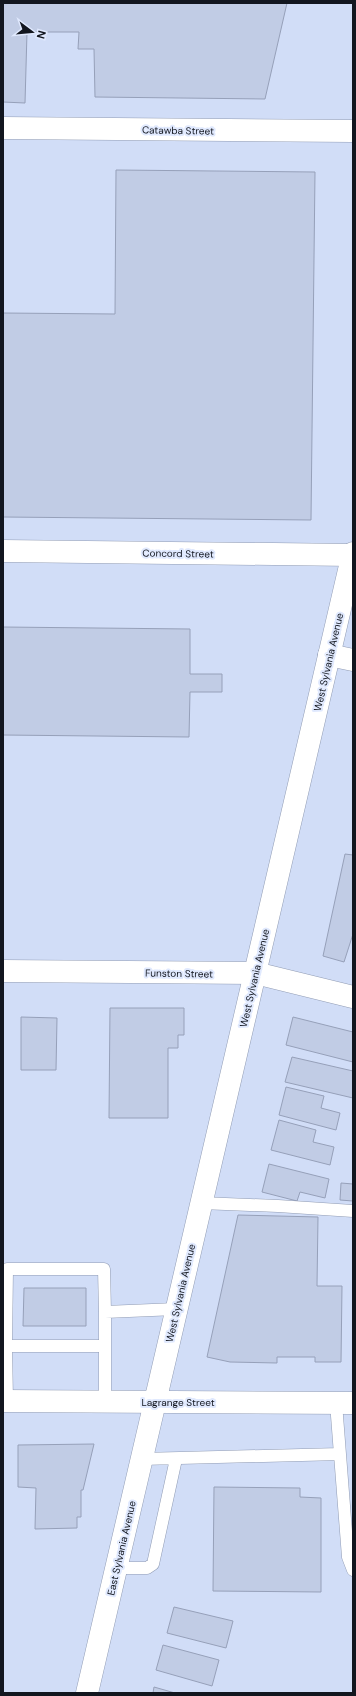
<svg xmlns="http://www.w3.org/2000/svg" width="356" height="1696" viewBox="0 0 356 1696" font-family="'DM Sans',sans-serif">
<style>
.built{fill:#d1ddf7}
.building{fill:#c1cce5;stroke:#96a0b9}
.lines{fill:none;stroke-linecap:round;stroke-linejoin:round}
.service-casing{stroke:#919cb4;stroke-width:13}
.minor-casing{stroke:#919cb4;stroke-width:23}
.secondary-casing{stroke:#919cb4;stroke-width:23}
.service{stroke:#fff;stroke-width:12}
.minor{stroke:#fff;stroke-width:22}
.secondary{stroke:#fff;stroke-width:22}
.labels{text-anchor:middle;stroke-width:4;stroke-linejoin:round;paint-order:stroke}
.street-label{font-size:10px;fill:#12161f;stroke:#e0e9fe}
</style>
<rect width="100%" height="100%" fill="#e0e9fe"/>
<!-- built -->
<path class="built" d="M3,3H353V1693H3Z"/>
<!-- building -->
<path class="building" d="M3,3H287L265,99L95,97L94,49H78L79,32H27L25,103L3,102Z
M116,170L315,172L311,520L3,517V313L115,314Z
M3,627L190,629V674H222V692H190L189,737L3,735Z
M345,854L353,855V934L344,962L323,956Z
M110,1008H184V1035H178V1048H168V1118H109Z
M21,1017L57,1018L56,1070H21Z
M293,1017L353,1032V1062L286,1045Z
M292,1057L353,1071V1098L285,1082Z
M286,1087L324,1096L321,1108L340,1113L336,1130L279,1115Z
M279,1120L316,1130L313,1142L334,1147L330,1165L271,1150Z
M269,1164L329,1179L325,1198L300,1192L297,1201L262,1192Z
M341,1183L353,1184V1201L340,1200Z
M238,1215L318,1217L317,1286H342L341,1362H315V1357H277V1363L230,1362L207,1357Z
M24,1288H86V1326H23Z
M94,1444L83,1490H81V1517H77V1528L35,1529L36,1488L18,1487V1445Z
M214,1487L300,1488V1497L321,1498V1592L213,1591Z
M174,1607L233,1621L226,1648L167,1633Z
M163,1645L219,1660L212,1686L156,1670Z
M154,1687L175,1693H153Z"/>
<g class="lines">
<!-- service casing -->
<g class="service-casing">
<path id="service" d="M201,1203L278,1206L353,1211
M6,1346L7,1269H104L105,1312
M105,1346V1312L176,1309
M7,1401L6,1346H105V1402
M336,1403L348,1557L353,1570
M141,1459L340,1454
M116,1568H147L153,1564L176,1459"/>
</g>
<!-- minor casing -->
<g class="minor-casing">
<path id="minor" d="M3,128L353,131
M3,551L353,555
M329,655L353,660
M3,971L255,973L353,997
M87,1693L155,1402"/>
</g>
<!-- secondary casing -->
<g class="secondary-casing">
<path id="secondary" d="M3,1401L353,1403
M155,1402L353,553"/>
</g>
<!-- service -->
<use href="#service" class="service"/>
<!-- minor -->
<use href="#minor" class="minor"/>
<!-- secondary -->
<use href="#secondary" class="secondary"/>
</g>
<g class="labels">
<!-- street labels -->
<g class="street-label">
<text transform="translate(178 130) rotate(1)" y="4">Catawba Street</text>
<text transform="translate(178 553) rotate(1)" y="4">Concord Street</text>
<text transform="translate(328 662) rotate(-77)" y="4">West Sylvania Avenue</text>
<text transform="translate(179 973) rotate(1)" y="4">Funston Street</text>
<text transform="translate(254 978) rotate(-77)" y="4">West Sylvania Avenue</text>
<text transform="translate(180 1293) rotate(-77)" y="4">West Sylvania Avenue</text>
<text x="178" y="1406">Lagrange Street</text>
<text transform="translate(121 1548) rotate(-77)" y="4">East Sylvania Avenue</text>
</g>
</g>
<!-- border -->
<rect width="356" height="1696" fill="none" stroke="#12161f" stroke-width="8"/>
<!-- north arrow -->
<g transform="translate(32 32) rotate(106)" stroke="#e0e9fe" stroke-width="3" paint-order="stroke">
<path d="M0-3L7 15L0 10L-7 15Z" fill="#12161f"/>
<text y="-6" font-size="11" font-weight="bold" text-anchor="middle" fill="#12161f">N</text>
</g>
</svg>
